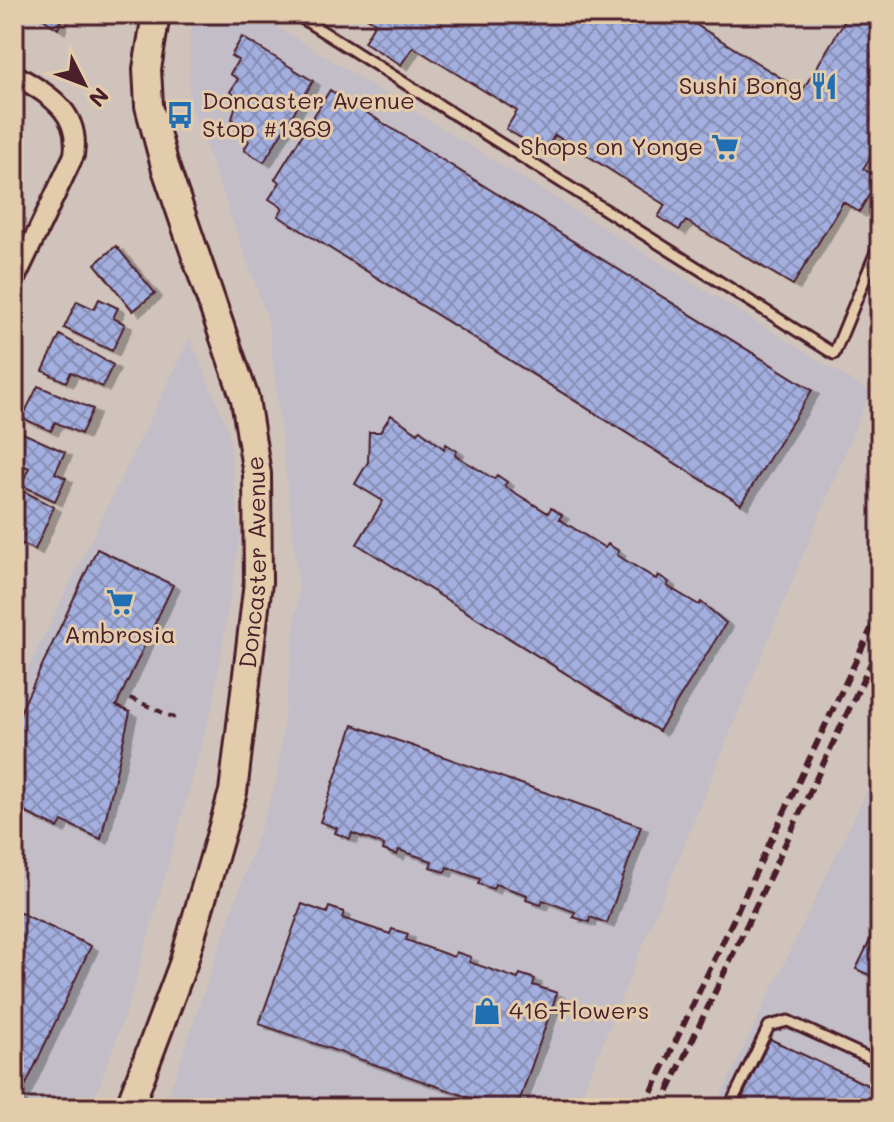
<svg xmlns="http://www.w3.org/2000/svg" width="894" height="1122" viewBox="0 0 894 1122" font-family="Mali,sans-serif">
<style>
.built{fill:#c2bdc6}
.building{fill:url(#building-cross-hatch);stroke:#4a1f2b;stroke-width:2;filter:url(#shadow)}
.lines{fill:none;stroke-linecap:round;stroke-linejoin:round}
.lane-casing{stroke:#4a1f2b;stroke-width:15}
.street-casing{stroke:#4a1f2b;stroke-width:24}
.secondary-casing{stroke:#4a1f2b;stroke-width:32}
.path{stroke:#4a1f2b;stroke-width:4;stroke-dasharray:8 6;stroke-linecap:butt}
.lane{stroke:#e3ccac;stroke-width:9}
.street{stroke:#e3ccac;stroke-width:18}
.secondary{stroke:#e3ccac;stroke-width:26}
.rail{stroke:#4a1f2b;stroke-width:6;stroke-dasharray:12 6;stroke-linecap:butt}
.labels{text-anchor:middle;stroke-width:6;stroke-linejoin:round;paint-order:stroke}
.poi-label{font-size:24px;fill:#4a1f2b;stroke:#e3ccac;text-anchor:end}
.street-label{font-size:24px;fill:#4a1f2b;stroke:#e3ccac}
</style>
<defs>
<pattern id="building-cross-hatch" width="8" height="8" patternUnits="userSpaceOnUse" patternTransform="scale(2)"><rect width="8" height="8" fill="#a3afdf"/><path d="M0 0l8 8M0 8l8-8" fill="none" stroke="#878eb5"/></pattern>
<filter id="shadow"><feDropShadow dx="7" dy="4.5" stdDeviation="0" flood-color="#0004"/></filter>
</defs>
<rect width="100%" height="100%" fill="#d0c3bb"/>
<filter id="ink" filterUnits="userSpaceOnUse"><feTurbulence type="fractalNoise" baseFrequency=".0125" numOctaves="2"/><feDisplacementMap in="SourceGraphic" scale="16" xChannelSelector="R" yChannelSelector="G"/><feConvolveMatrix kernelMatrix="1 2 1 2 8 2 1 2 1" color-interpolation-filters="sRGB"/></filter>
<g filter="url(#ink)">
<!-- built -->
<path class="built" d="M197,14H256L870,392L576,1108H164L277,780L299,588L268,319L189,100L190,31Z
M190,338L228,429L240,536L213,704L130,1001L91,1108H14V697Z
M880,764V1108H715Z"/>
<!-- building -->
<path class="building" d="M36,14H63L58,29Z
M361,14H679L802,91L849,14H880V142L863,169L879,178L859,212L843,202L793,285L686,221L679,230L658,217L665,205L555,135L544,152L506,129L517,111L413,47L401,65L364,42L375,23Z
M242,37L313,81L264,162L244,150L249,141L236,133L241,125L232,119L238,97L230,92L238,79L230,74L238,60L231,56Z
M330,90L812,390L741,504L278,216L283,208L269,199L280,182L275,179Z
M116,246L155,293L133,311L95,264Z
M99,299L118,308L113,318L125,324L112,351L64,328L77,301L94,309Z
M60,335L113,365L102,387L71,372L66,382L43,371Z
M38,386L93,409L81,434L55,422L51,431L22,418Z
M391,415L418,433L420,430L444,449L446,444L457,451L455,455L494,479L497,475L507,482L504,486L548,513L551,508L562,515L559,519L605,548L608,544L619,551L617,555L656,579L658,575L669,582L667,586L699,605L701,602L726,623L659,731L357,544L383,501L355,484L368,462L369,432H380Z
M14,429L65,452L55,473L66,478L55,501L21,485L29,468L14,461Z
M14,486L54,507L35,550L14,540Z
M97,549L173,585L116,706L130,712L101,839L62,821L58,828L14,807V725Z
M353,725L641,826L607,923L590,917L589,922L573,917L575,912L543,900L541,905L526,900L527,895L495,884L493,889L478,884L480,879L447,867L445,872L430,867L432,861L399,850L397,855L383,850L384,845L352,833L350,839L335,833L337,828L320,822Z
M302,904L327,913L329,907L344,912L342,918L390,934L392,929L408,934L406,940L454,957L456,952L471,957L469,962L518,979L520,974L535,979L533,985L557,993L517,1108H499L259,1024Z
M14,910L91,946L15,1108H14Z
M880,920V980L856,969Z
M770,1039L880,1091V1108H737Z"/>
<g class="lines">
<!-- lane casing -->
<g class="lane-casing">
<path id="lane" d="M295,14L834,354L880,242
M729,1108L769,1026L788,1021L880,1063"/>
</g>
<!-- street casing -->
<g class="street-casing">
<path id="street" d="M14,74C47,94 81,111 74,155L14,281"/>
</g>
<!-- secondary casing -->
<g class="secondary-casing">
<g id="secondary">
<path id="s1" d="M129,1108L183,964L233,792L258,582L257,474L245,399L165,166L149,106L147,69L156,14"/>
</g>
</g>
<!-- path -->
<path class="path" d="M130,698L175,718"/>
<!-- lane -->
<use href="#lane" class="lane"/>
<!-- street -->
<use href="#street" class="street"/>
<!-- secondary -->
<use href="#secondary" class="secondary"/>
<!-- rail -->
<path class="rail" d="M644,1108L880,610
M660,1108L880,644"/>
</g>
</g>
<!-- icons -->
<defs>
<g id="restaurant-bare" transform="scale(2.16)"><path d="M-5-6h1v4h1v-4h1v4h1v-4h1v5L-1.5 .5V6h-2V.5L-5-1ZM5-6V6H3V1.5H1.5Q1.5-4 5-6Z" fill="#1f6fb2" stroke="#e3ccac" stroke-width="2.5" paint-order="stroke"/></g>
<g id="bus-bare" transform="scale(2.16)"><path d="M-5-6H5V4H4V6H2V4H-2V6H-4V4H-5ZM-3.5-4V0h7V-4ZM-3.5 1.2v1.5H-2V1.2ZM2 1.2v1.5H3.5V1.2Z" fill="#1f6fb2" stroke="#e3ccac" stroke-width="2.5" paint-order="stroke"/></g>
<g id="supermarket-bare" transform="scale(2.16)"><path d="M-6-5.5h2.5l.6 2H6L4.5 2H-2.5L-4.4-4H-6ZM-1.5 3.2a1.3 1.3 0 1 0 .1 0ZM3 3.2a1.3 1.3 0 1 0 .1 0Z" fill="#1f6fb2" stroke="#e3ccac" stroke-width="2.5" paint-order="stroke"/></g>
<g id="shop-bare" transform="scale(2.16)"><path d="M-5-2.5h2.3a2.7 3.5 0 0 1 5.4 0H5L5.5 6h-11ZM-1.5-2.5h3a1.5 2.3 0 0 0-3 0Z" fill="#1f6fb2" stroke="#e3ccac" stroke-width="2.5" paint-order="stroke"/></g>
</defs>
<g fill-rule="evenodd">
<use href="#restaurant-bare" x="824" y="86"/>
<use href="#bus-bare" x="180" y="115"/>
<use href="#supermarket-bare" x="725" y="147"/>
<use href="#supermarket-bare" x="120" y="602"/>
<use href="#shop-bare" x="487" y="1011"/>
</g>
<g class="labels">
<!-- poi labels -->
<g class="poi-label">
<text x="802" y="94">Sushi Bong</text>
<text x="202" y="109" text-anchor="start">Doncaster Avenue<tspan x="202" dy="28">Stop #1369</tspan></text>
<text x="703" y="155">Shops on Yonge</text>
<text x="120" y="643" text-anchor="middle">Ambrosia</text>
<text x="509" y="1019" text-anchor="start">416-Flowers</text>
</g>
<!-- street labels -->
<g class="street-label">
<text dy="8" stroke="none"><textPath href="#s1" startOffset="564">Doncaster Avenue</textPath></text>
</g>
</g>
<!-- margin -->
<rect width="894" height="1122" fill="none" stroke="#e3ccac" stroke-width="48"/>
<rect x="24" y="24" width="846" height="1074" fill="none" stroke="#4a1f2b" stroke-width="3" filter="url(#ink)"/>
<!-- north arrow -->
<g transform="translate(84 84) rotate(132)" stroke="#e3ccac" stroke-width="6" paint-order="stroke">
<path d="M0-6L14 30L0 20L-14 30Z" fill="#4a1f2b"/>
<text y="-12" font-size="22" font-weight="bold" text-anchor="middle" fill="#4a1f2b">N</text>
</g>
</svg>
